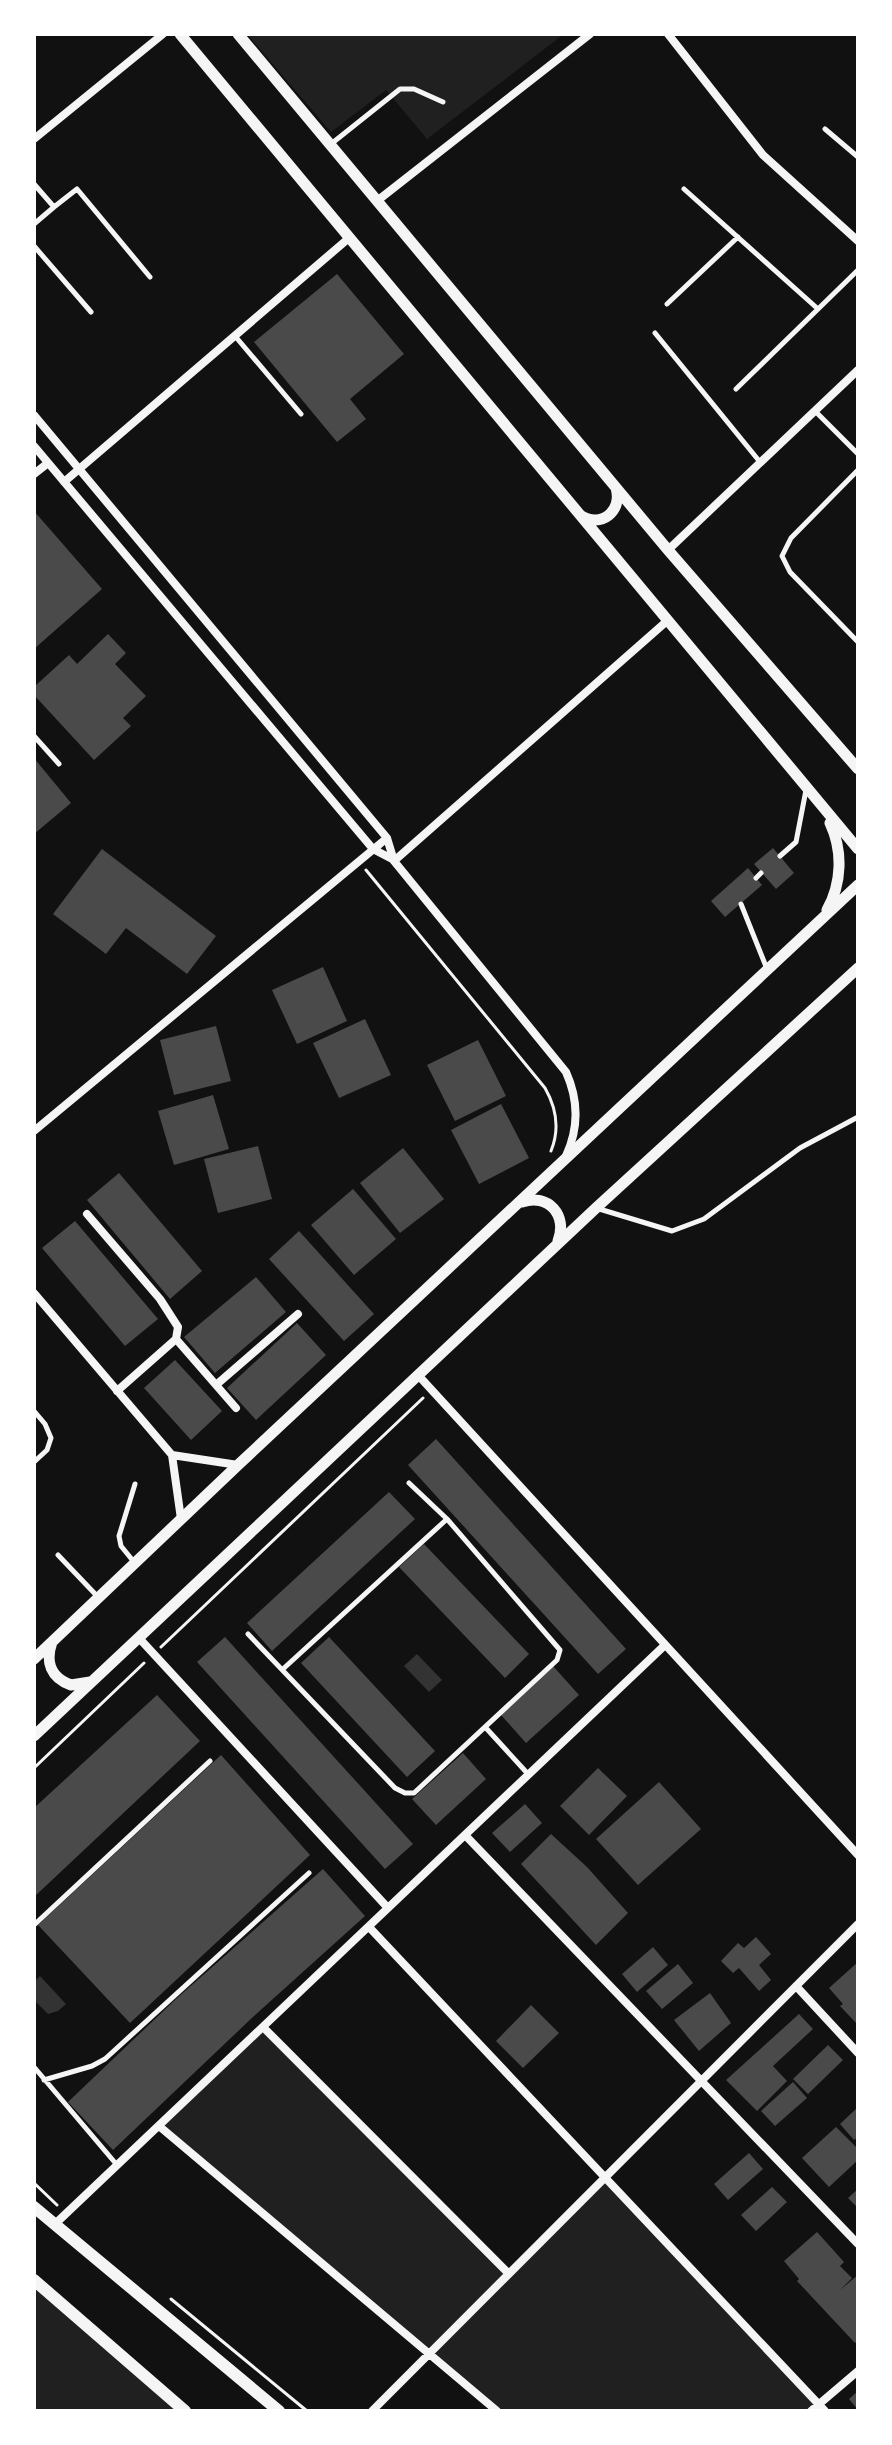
<svg xmlns="http://www.w3.org/2000/svg" width="892" height="2445" viewBox="0 0 892 2445" font-family="'Exo 2',sans-serif">
<style>
.green{fill:#202020}
.water{fill:#333}
.building{fill:#4a4a4a}
.lines{fill:none;stroke-linecap:round;stroke-linejoin:round}
.path{stroke:#f5f5f5;stroke-width:3}
.service{stroke:#f5f5f5;stroke-width:5}
.minor{stroke:#f5f5f5;stroke-width:8}
.tertiary{stroke:#f5f5f5;stroke-width:11}
.secondary{stroke:#f5f5f5;stroke-width:12}
</style>
<rect width="100%" height="100%" fill="#111"/>
<!-- green -->
<path class="green" d="M247,34H564L427,139L386,90L331,132Z
M263,2027L508,2274L605,2177L819,2404L811,2411H497L159,2126Z
M34,2280L185,2411H34Z"/>
<!-- water -->
<path class="water" d="M417,1654L442,1680L429,1692L404,1666Z
M40,1976L66,2004L58,2011L48,2014L34,2000V1982Z"/>
<!-- building -->
<path class="building" d="M337,274L404,354L350,399L366,419L337,442L254,342Z
M34,511L102,589L34,649Z
M108,634L126,653L115,664L146,696L123,718L131,726L94,760L34,695V687L69,655L77,664Z
M34,758L71,803L34,834Z
M773,848L794,873L776,889L754,864Z
M102,849L216,936L187,974L126,928L106,954L53,914Z
M748,868L762,885L725,917L711,901Z
M323,967L347,1021L297,1044L272,990Z
M365,1019L391,1075L339,1098L313,1043Z
M216,1026L231,1081L174,1095L160,1040Z
M478,1040L506,1096L455,1121L427,1065Z
M213,1095L229,1149L174,1165L158,1111Z
M501,1104L529,1158L479,1184L451,1130Z
M258,1146L272,1199L218,1213L204,1159Z
M403,1148L444,1199L400,1233L360,1183Z
M119,1173L202,1271L170,1299L87,1200Z
M353,1189L396,1239L354,1275L311,1225Z
M75,1221L158,1319L125,1346L42,1248Z
M299,1231L374,1314L344,1341L269,1259Z
M256,1277L286,1312L215,1373L184,1337Z
M297,1323L326,1355L256,1420L227,1388Z
M175,1360L222,1411L191,1440L144,1388Z
M436,1439L626,1649L598,1674L408,1465Z
M389,1492L415,1519L272,1651L247,1623Z
M424,1544L529,1654L505,1678L399,1567Z
M225,1637L413,1844L385,1869L197,1662Z
M329,1637L435,1751L407,1777L301,1663Z
M553,1666L579,1695L526,1743L501,1715Z
M157,1695L200,1741L34,1897V1808Z
M463,1753L486,1779L436,1825L412,1799Z
M221,1755L310,1855L130,2023L38,1925Z
M598,1768L627,1796L589,1835L560,1806Z
M659,1782L701,1829L638,1885L596,1839Z
M525,1804L542,1823L510,1852L492,1833Z
M551,1834L587,1867L628,1913L596,1945L521,1864Z
M323,1869L365,1916L254,2016L113,2150L68,2102L176,1999Z
M756,1937L771,1954L759,1965L771,1980L759,1991L739,1968L733,1973L721,1961L738,1943L744,1948Z
M653,1947L668,1965L637,1992L622,1974Z
M858,1962V2025L840,2006L843,2004L829,1988Z
M678,1964L693,1983L662,2009L646,1991Z
M710,1993L731,2023L699,2051L674,2020Z
M531,2005L559,2033L523,2068L496,2041Z
M799,2014L813,2029L773,2066L787,2081L757,2111L726,2080Z
M828,2045L843,2060L808,2094L793,2079Z
M793,2082L807,2098L775,2126L761,2111Z
M858,2107V2137L854,2140L840,2124Z
M836,2127L858,2149V2160L829,2187L802,2158Z
M749,2153L763,2169L728,2200L714,2184Z
M772,2187L787,2202L756,2231L741,2215Z
M858,2189V2208L848,2198Z
M817,2232L844,2262L840,2266L852,2278L840,2290L858,2275V2341L855,2343L797,2281L799,2279L784,2261Z
M858,2391V2410L849,2399Z"/>
<g class="lines">
<!-- path -->
<path class="path" d="M366,870L545,1088C557,1109 560,1129 551,1151
M161,1647L423,1398
M34,1768L144,1663
M34,2183L57,2205
M171,2299L307,2411"/>
<!-- service -->
<path class="service" d="M825,129L858,157
M331,144L400,89H414L443,102
M34,184L54,207L77,189L150,277
M684,189L818,309
M34,224L54,207
M34,246L91,312
M667,304L738,237
M655,333L760,462
M235,336L301,414
M736,389L858,270
M815,411L858,454
M858,470L791,538L782,556L790,572L858,642
M34,736L59,764
M780,856L796,842L806,790
M756,878L761,873
M741,904L767,969
M596,1208L672,1231L704,1219L800,1148L858,1117
M34,1411L45,1424L51,1438L47,1450L34,1462
M58,1555L98,1597
M134,1562L121,1546L119,1536L135,1484
M248,1634L395,1788L405,1793H414L557,1660L560,1650L447,1519L409,1483
M283,1669L447,1519
M486,1728L528,1774
M34,1925L210,1761
M34,2067L117,2165
M44,2080L92,2066L105,2059L309,1873"/>
<!-- minor -->
<path class="minor" d="M668,34L763,155L858,241
M34,139L163,34
M377,201L590,34
M34,415L387,838L394,861L566,1072C579,1101 579,1128 566,1156
M34,446L373,849L394,860
M34,474L48,463
M64,482L349,238
M668,550L858,370
M394,861L667,621
M34,1131L387,838
M87,1214L160,1299L178,1327L176,1339L117,1391
M34,1293L172,1455L181,1519
M176,1339L236,1408
M418,1375L858,1855
M216,1385L298,1314
M172,1455L238,1465
M139,1638L388,1908
M465,1835L858,2244
M369,1927L825,2411
M796,1986L858,2053
M263,2027L509,2274
M159,2126L497,2411
M54,2225L665,1645
M372,2411L858,1924
M811,2411L858,2371"/>
<!-- tertiary -->
<path class="tertiary" d="M180,34L858,849
M238,34L668,550L858,769
M580,515C601,529 623,511 616,488
M827,910C842,883 843,851 830,823
M522,1202C548,1193 568,1215 558,1241
M52,1642C45,1662 51,1678 71,1685L90,1682
M34,1659L238,1465L858,885
M34,1736L596,1208L858,968"/>
<!-- secondary -->
<path class="secondary" d="M34,2207L279,2411
M34,2280L185,2411"/>
</g>
<!-- border -->
<rect width="892" height="2445" fill="none" stroke="#ffffff" stroke-width="72"/>
</svg>
